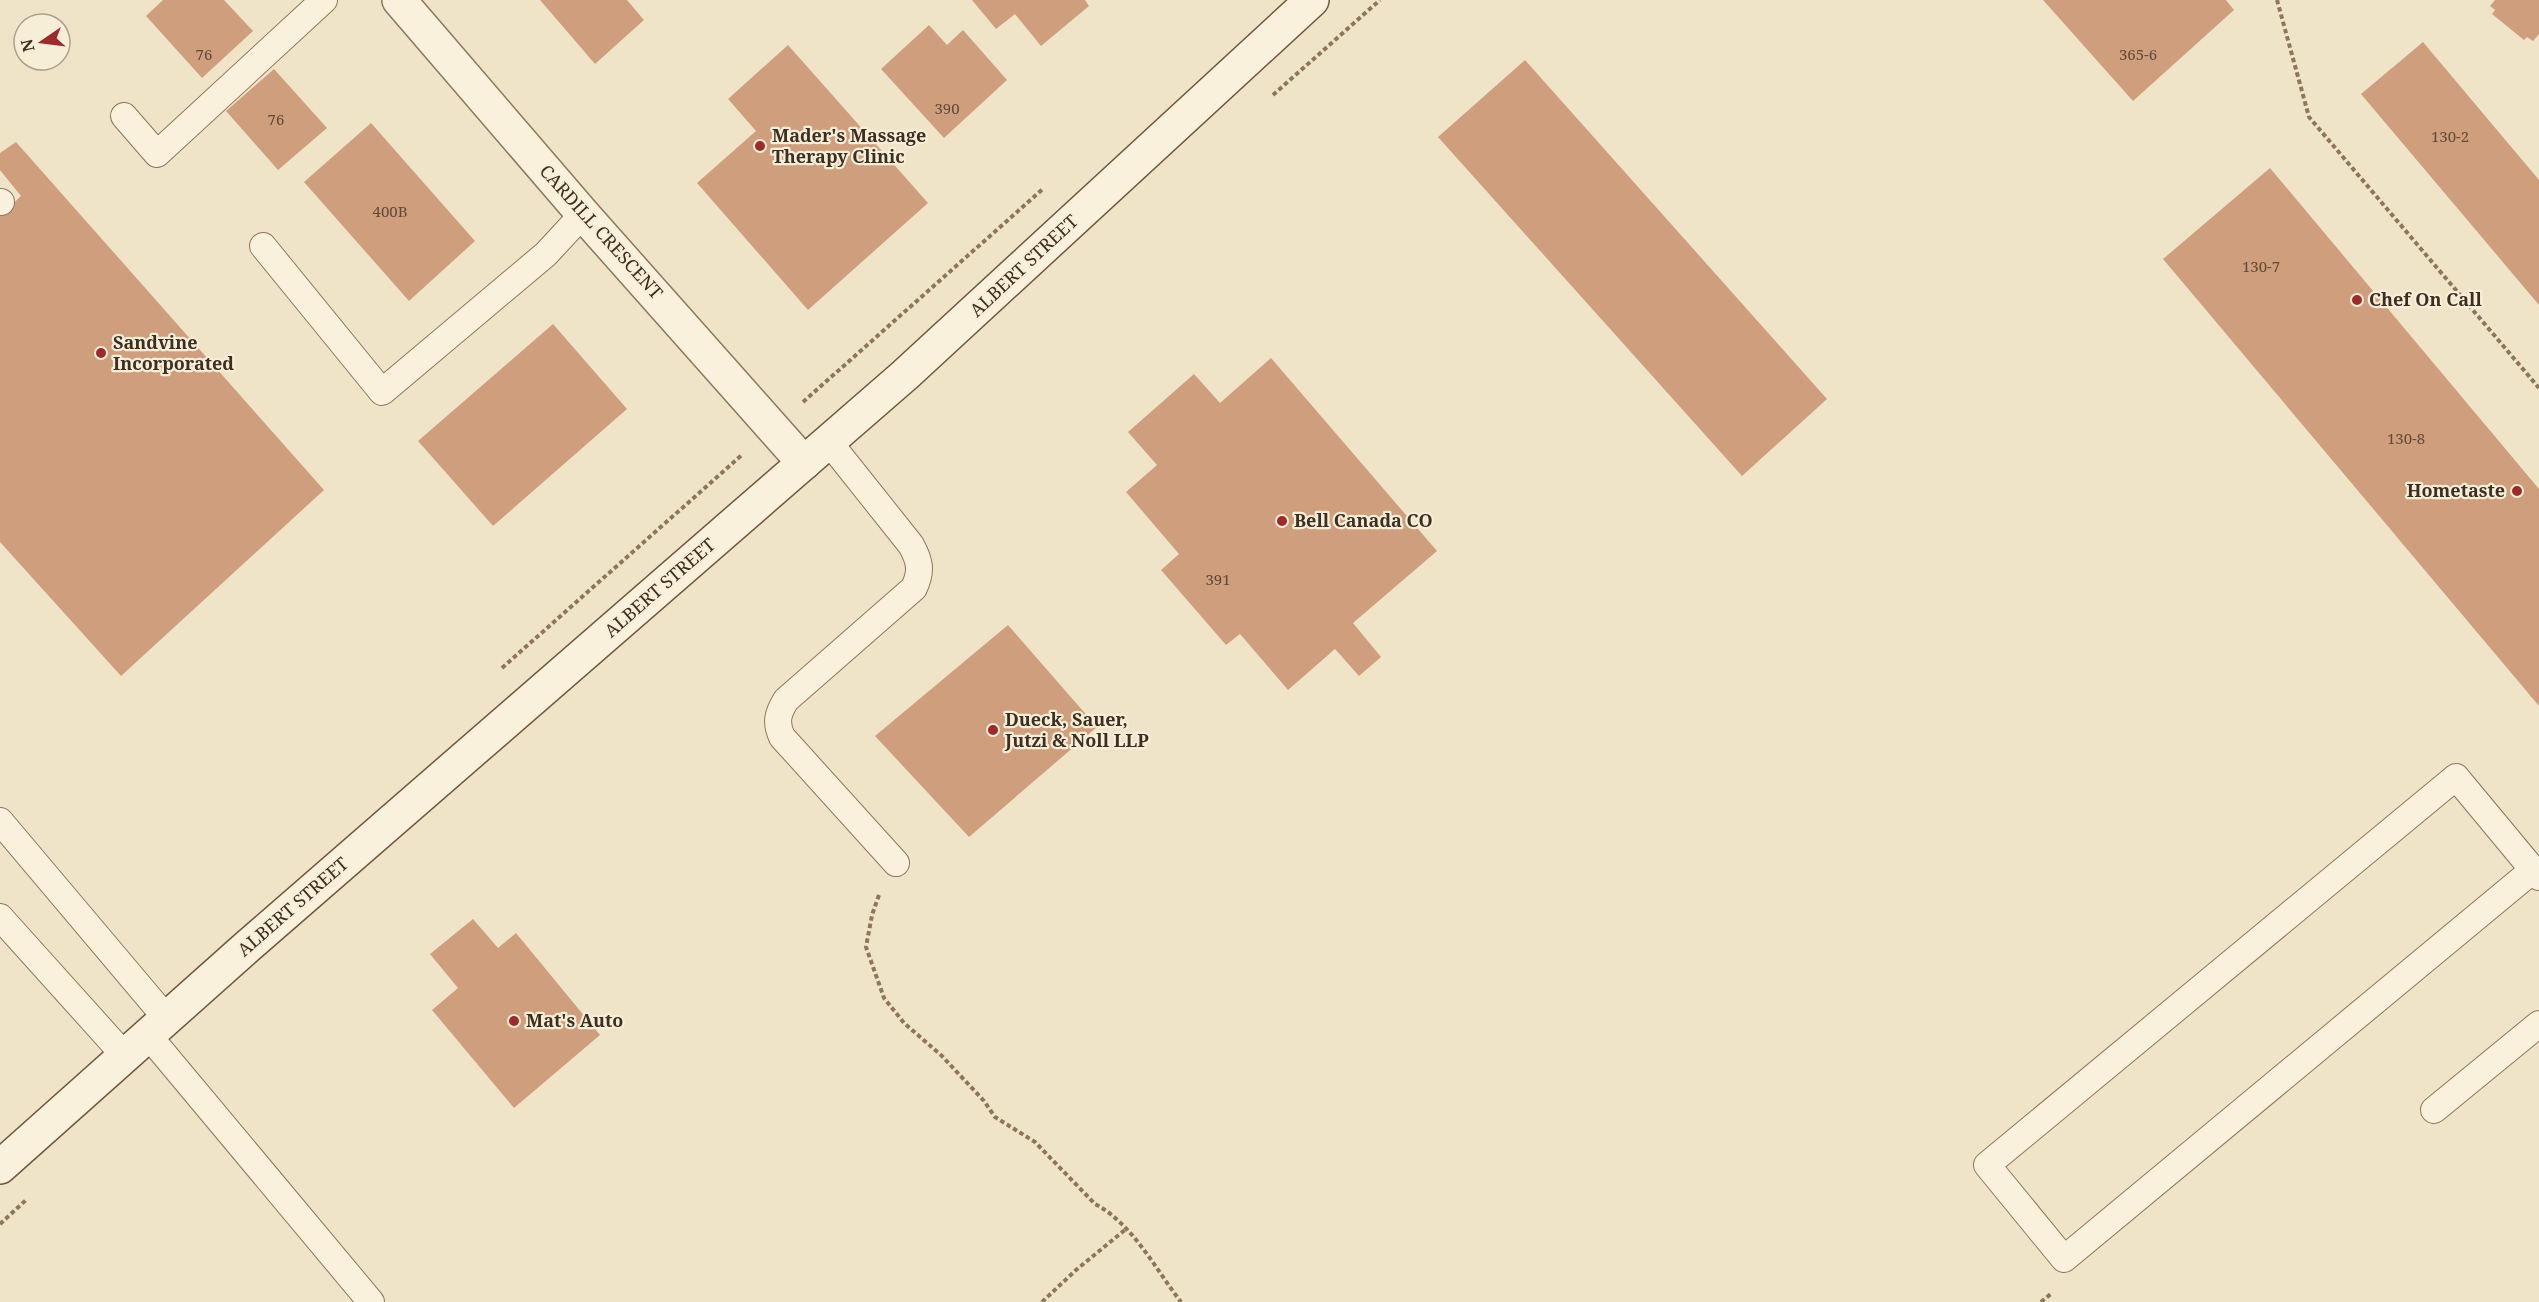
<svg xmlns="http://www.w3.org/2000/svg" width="2539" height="1302" viewBox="0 0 2539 1302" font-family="'Noto Serif',serif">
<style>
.building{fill:#cf9f7d}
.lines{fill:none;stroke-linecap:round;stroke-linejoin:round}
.lane-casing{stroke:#8d765c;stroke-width:28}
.street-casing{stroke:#8d765c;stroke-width:36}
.secondary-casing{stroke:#6f573f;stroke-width:36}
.path{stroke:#8d765c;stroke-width:4;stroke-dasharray:4.5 3;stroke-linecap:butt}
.lane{stroke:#faf1dc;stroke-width:26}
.street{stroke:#faf1dc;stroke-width:33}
.secondary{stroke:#faf1dc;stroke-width:33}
.poi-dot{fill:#9e2a2b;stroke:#f7eed8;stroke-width:2}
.labels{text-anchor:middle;stroke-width:4.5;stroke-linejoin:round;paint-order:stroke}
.number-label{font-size:15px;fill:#624a37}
.poi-label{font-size:18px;font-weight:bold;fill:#3d2e20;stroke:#f7eed8;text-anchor:start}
.street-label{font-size:18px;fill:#3d2e20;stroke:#f7eed8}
</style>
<rect width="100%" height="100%" fill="#f0e4c8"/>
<!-- building -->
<path class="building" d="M163,0H224L253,31L202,78L146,16Z
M540,0H627L644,20L595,64Z
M972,0H1085L1089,6L1041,46L1015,14L996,29Z
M2043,0H2226L2234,10L2133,101Z
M2495,0H2539V34L2533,41L2527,37L2524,40L2492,14L2495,10L2490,6Z
M929,25L947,45L963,30L1007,80L944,138L881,69Z
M2423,42L2539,180V305L2361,94Z
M788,45L928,203L808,310L697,183L756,131L728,99Z
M1525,60L1827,399L1742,476L1438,137Z
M274,69L327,128L278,170L226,111Z
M371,123L475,241L409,301L304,182Z
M16,142L324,490L121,676L0,542V216L21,196L0,170V153Z
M2270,168L2539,489V706L2163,259Z
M553,324L627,409L493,526L418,441Z
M1271,358L1437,551L1353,623L1381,657L1359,676L1335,649L1288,690L1240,634L1226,645L1161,570L1179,554L1126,492L1157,465L1128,432L1194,374L1220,403Z
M1008,625L1097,727L969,837L875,736Z
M473,919L498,948L516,933L600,1035L514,1108L432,1010L458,988L430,954Z"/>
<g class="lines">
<!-- lane casing -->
<g class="lane-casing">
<path id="lane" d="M124,116L157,154L324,0
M0,202H1
M263,246L382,392L546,254L583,214
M829,442L911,545C920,561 922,571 914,588L786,700C778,713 775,722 782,737L896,863
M0,821L167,1019
M2533,870L2064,1259L1987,1165L2456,777L2539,877
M0,917L125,1056
M148,1035L371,1302
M2434,1110L2539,1024"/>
</g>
<!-- street casing -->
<g class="street-casing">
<path id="street" d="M399,0L583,214L804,463"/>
</g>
<!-- secondary casing -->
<g class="secondary-casing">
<path id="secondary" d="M0,1167L248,946L905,375L1312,0"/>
</g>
<!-- path -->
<path class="path" d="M2277,0L2309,117L2539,388
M1273,95L1380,0
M803,402L1044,188
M502,668L743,454
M879,895L872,915L866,947L884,998L904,1023L942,1056L984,1101L995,1117L1035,1142L1095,1204C1133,1224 1156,1270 1181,1302
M0,1224L26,1200
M1042,1302L1076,1270L1126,1229
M2041,1302L2052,1293"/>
<!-- lane -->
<use href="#lane" class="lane"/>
<!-- street -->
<use href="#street" class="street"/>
<!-- secondary -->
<use href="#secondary" class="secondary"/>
</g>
<!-- markers -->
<g class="poi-dot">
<circle cx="760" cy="146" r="6"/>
<circle cx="2357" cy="300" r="6"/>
<circle cx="101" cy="353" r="6"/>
<circle cx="2517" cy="491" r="6"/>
<circle cx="1282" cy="521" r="6"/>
<circle cx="993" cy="730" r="6"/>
<circle cx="514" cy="1021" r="6"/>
</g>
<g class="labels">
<!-- number labels -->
<g class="number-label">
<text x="204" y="60">76</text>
<text x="2138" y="60">365-6</text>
<text x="947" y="114">390</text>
<text x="276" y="125">76</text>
<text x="2450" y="142">130-2</text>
<text x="390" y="217">400B</text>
<text x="2261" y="272">130-7</text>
<text x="2406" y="444">130-8</text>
<text x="1218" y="585">391</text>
</g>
<!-- poi labels -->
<g class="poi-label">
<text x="772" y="142">Mader's Massage<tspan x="772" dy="21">Therapy Clinic</tspan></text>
<text x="2369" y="306">Chef On Call</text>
<text x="113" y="349">Sandvine<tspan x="113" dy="21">Incorporated</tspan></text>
<text x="2505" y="497" text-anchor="end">Hometaste</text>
<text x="1294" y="527">Bell Canada CO</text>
<text x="1005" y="726">Dueck, Sauer,<tspan x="1005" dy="21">Jutzi &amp; Noll LLP</tspan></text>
<text x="526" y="1027">Mat's Auto</text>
</g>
<!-- street labels -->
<g class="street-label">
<text transform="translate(601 232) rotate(48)" y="6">CARDILL CRESCENT</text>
<text transform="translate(1024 266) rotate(-43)" y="6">ALBERT STREET</text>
<text transform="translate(660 588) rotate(-41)" y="6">ALBERT STREET</text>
<text transform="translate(293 907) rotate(-41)" y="6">ALBERT STREET</text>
</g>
</g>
<!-- north arrow -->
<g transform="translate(42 42) rotate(256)"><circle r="28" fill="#f7eed8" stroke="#ada18e" stroke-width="1.5"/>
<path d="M0-4.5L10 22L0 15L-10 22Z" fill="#9e2a2b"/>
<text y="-9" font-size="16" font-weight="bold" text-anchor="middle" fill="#3d2e20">N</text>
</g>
</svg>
